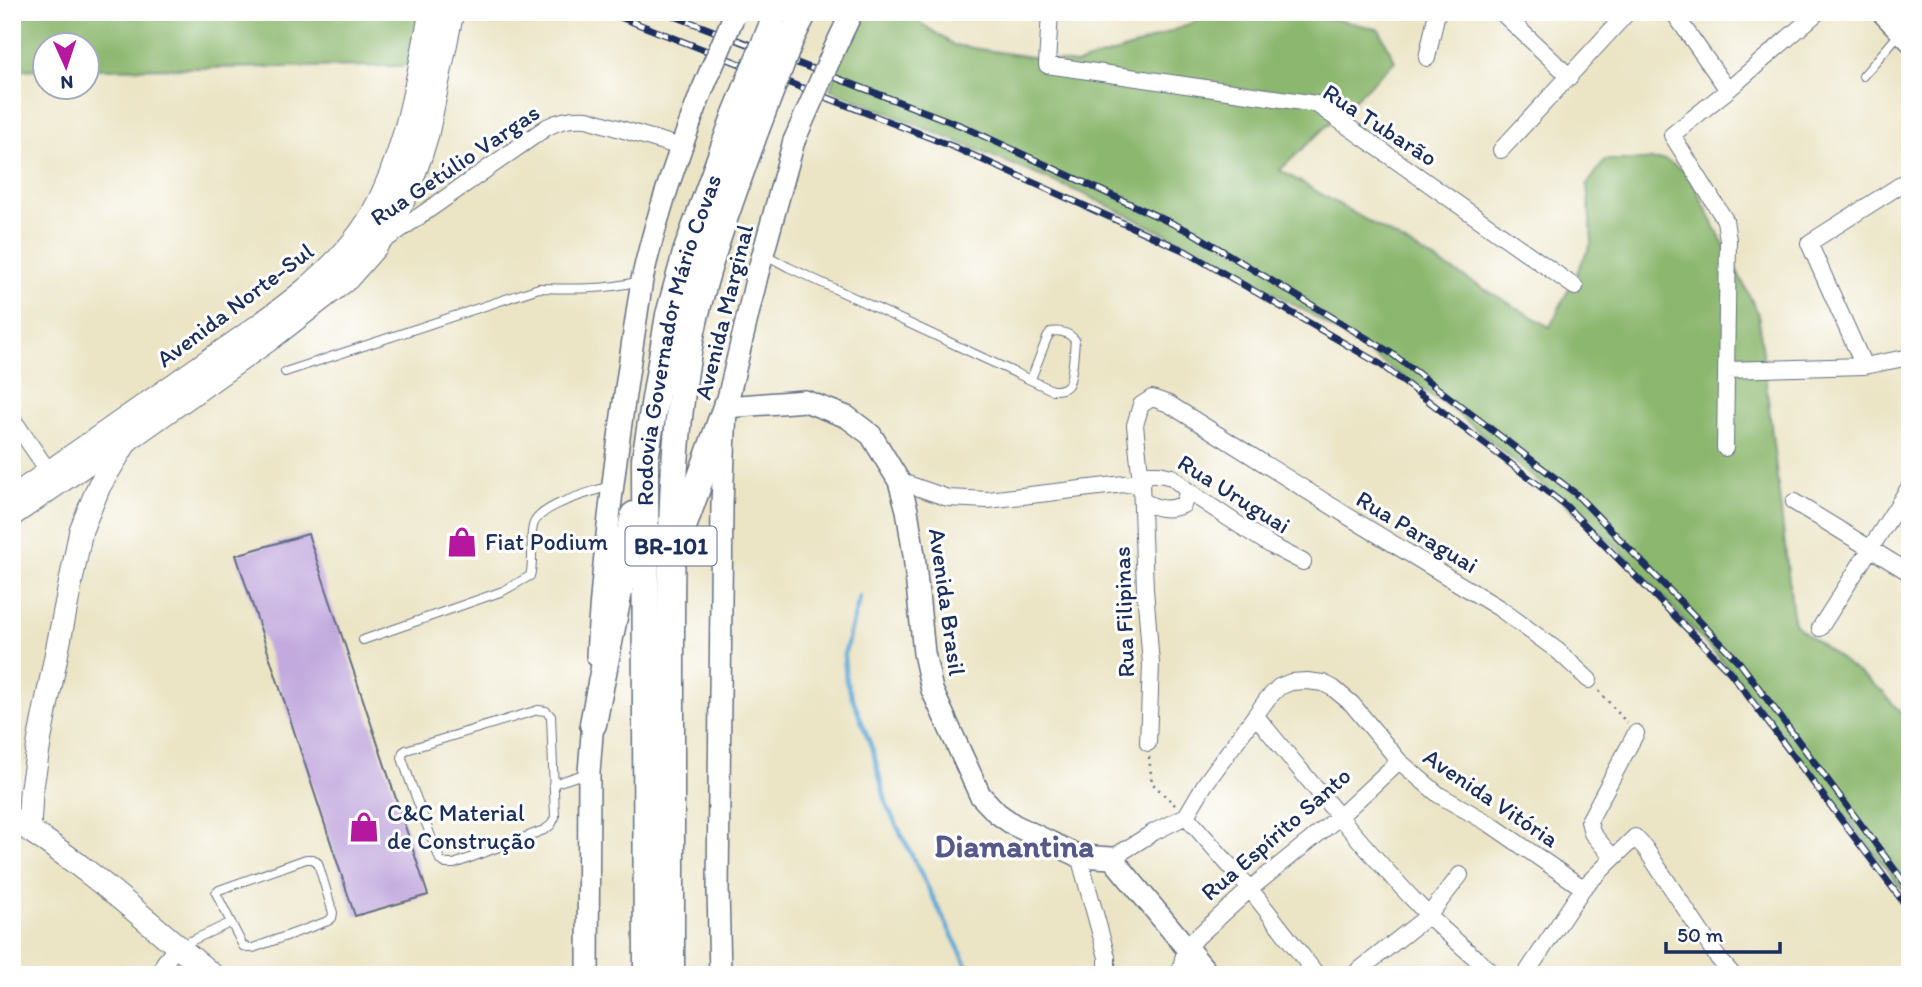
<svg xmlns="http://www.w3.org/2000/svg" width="1922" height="987" viewBox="0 0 1922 987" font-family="Itim,sans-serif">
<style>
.forest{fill:#8cb76e;stroke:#547366;stroke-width:2}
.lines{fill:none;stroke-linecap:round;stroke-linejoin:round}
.stream{stroke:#5da9d6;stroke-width:4.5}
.building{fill:#c2aade}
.service-casing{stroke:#646e82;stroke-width:10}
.minor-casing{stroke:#646e82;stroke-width:18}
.tertiary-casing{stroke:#646e82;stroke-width:24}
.secondary-casing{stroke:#646e82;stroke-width:25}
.primary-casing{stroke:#646e82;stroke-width:29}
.path{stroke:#646e82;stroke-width:2.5;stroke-dasharray:2 5;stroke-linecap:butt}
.service{stroke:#fff;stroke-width:8}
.minor{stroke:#fff;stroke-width:16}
.tertiary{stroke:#fff;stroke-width:21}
.secondary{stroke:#fff;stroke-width:23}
.primary{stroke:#fff;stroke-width:26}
.rail-casing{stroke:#1b2f5e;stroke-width:7}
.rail{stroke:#fff;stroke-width:4.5;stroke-dasharray:13;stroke-linecap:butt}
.tertiary-bridge-casing{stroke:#646e82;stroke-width:24;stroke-linecap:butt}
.primary-bridge-casing{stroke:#646e82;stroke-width:29;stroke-linecap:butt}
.tertiary-bridge{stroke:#fff;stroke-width:21}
.primary-bridge{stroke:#fff;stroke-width:26}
.labels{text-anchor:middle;stroke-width:6;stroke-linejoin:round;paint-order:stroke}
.shield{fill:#fff;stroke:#5f6d8e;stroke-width:2}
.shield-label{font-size:23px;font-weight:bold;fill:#1b2f5e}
.street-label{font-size:24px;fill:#1b2f5e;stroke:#fff}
.poi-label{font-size:24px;fill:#1b2f5e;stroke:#fff;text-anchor:start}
.district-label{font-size:32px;font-weight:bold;fill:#555a8b;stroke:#fff}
</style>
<rect width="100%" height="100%" fill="#fff"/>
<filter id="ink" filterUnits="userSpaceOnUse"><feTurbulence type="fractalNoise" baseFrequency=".0143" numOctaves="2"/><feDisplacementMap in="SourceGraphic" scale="14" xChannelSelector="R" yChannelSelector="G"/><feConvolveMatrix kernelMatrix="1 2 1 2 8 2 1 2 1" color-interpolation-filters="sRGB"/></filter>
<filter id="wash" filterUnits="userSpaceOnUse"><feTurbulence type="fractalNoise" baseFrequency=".00686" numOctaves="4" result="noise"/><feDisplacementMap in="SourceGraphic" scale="28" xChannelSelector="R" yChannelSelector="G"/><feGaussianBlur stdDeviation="1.57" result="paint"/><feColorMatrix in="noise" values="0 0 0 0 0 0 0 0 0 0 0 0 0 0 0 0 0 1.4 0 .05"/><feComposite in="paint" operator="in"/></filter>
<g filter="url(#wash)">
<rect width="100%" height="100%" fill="#ebe4c5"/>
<!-- forest -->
<path class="forest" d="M12,12H424L416,62L402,66L88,69V46H46L45,69L12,70Z
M863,12H904L954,45L1076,64L1133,47L1206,17L1231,12H1302L1379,29L1395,61L1280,170L1550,327L1592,242L1587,185L1605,160H1665L1688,173L1758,313L1794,624L1882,691L1910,724V899L1733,673L1620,550L1457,413L1312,315L1205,253L1086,195L830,89L848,40Z"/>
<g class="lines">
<!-- stream -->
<path class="stream" d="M860,596L844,655L846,681L873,751L887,806L972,975"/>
</g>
<g id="blocks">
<!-- building -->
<path class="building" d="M308,534L428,895L355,916L236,555Z"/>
</g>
</g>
<g filter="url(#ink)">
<use href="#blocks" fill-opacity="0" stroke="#646e82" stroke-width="2"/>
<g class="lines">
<!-- service casing -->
<g class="service-casing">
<path id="service" d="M1863,76L1900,33
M764,254L788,267L1052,390C1058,390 1064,390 1068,385C1073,378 1074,350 1075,340C1069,333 1060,330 1051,332L1047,338L1031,379
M285,372L539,288C572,289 607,290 639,281
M363,640L503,591L530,576C535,559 529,542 533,526C538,505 590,493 609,486
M538,710L546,711L551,716L555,817L551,825L544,830L454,864H446L440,860L411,784L402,758L403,752L406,750Z
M553,784L587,773
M306,859H313L318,863L333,913L332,918L328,921L253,948H248L243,946L216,893L219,890Z
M182,945L230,923"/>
</g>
<!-- minor casing -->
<g class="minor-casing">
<path id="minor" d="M1050,12L1047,65L1316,104L1575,287
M1501,12L1570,77
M1673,12L1728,90
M1427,58L1437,12
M1501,150L1628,12
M381,243L547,127C561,120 572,118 587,119L681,147
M1864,366L1809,243L1910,179
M1726,370L1864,366L1910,357
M12,418L49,472
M1725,448L1728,240L1725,220L1672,135L1728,90L1818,12
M899,481L948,498L988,500L1141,482L1148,474H1159L1172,477L1188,491L1236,523L1272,546L1303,562
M1142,500C1156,509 1167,511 1183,505L1188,491
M1794,502L1910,573
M12,519L120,445
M1820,628L1910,486
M1256,716C1311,783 1366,851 1427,914C1448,935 1472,955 1495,975
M1148,743L1151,664L1145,589L1141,482L1135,425L1141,405L1152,398L1169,404L1354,520L1499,608L1558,651L1589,680
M1186,816L1250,889L1317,975
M1079,856L1107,957V975
M1112,858L1154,832L1186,816L1205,784L1268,698L1279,687L1291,682L1307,681L1323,683L1333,688L1352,704L1399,761L1439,795L1490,824L1583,888
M1613,858L1592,833L1589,821L1636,733
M159,975L164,963L177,947
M1179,975L1186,947L1250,889L1339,817L1399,761
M1353,975L1429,915L1460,875
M1525,975L1583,888L1635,837L1645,848L1718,958L1733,975"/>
</g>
<!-- tertiary casing -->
<g class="tertiary-casing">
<path id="tertiary" d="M1882,12L1910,41
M833,52L852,12
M726,407L805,401L847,417L871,435L899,481L907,510L914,555L924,653L932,690L980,795L997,813L1014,825L1079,856L1112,858L1209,975
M597,656C604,530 623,405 642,280C656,216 678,155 701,93
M588,975L589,772L594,709
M720,975L718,889L722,504L726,407L757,276L794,141"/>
</g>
<!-- secondary casing -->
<g class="secondary-casing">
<path id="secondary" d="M12,498C73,455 134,413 194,371C254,329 336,278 372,215C407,152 417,81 431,12
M12,819C84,863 147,922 212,975
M29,829L31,793L40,737L81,530L99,486L127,440L271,338L329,293L347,279L376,246L405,197L420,157L427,134L452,12"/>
</g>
<!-- primary casing -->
<g class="primary-casing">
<g id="primary">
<path d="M790,40L804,12"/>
<path d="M678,541L726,407"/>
<path d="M593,724L634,515"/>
<path id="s1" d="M647,975L645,459L669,315L686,253L736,114"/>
<path d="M671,975C671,871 671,767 671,663C671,553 670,444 691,336C705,265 732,197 756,129"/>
</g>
</g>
<!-- path -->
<path class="path" d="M1599,691L1627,723
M1149,757L1152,783L1176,806"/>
<!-- service -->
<use href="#service" class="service"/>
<!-- minor -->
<use href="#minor" class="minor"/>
<!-- tertiary -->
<use href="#tertiary" class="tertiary"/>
<!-- secondary -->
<use href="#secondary" class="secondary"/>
<!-- primary -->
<use href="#primary" class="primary"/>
<!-- rail casing -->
<g class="rail-casing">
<path id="rail" d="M607,12L954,147L1185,251L1380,364L1566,506L1730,672L1910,911
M664,12L962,126L1193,233L1391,353L1575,493L1740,663L1910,890"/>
</g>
<!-- rail -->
<use href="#rail" class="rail"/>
<!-- tertiary-bridge casing -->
<g class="tertiary-bridge-casing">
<path id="tertiary-bridge" d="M701,93L733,18
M794,141L833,52"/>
</g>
<!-- primary-bridge casing -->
<g class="primary-bridge-casing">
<path id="primary-bridge" d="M736,114L772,26
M756,129L790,40"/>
</g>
<!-- tertiary-bridge -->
<use href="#tertiary-bridge" class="tertiary-bridge"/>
<!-- primary-bridge -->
<use href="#primary-bridge" class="primary-bridge"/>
</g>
</g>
<!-- icons -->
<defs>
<g id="shop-bare" transform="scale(2.415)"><path d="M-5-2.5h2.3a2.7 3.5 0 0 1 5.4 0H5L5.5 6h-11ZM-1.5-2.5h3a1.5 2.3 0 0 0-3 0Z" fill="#b5179e" stroke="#fff" stroke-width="2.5" paint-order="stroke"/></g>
</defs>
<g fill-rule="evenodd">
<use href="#shop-bare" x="462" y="542"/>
<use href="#shop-bare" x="364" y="827"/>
</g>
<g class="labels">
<!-- shield labels -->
<rect class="shield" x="625.5" y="526.5" width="91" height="39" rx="5"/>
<g class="shield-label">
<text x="671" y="554">BR-101</text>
</g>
<!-- street labels -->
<g class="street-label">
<text transform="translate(1380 125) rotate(33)" y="8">Rua Tubarão</text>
<text transform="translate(455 165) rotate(-34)" y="8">Rua Getúlio Vargas</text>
<text transform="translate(235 305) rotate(-37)" y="8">Avenida Norte-Sul</text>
<text transform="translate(724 312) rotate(-76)" y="8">Avenida Marginal</text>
<text dy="8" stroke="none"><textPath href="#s1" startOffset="639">Rodovia Governador Mário Covas</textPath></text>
<text transform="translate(1234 494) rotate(32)" y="8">Rua Uruguai</text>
<text transform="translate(1417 532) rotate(31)" y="8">Rua Paraguai</text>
<text transform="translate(947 602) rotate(82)" y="8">Avenida Brasil</text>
<text transform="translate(1124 612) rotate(-92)" y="8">Rua Filipinas</text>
<text transform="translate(1491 798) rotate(34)" y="8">Avenida Vitória</text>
<text transform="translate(1276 834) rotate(-41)" y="8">Rua Espírito Santo</text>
</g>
<!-- poi labels -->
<g class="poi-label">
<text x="485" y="550">Fiat Podium</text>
<text x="387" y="821">C&amp;C Material<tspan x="387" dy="28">de Construção</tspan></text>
</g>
<!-- district labels -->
<g class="district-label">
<text x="1014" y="857">Diamantina</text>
</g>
</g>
<!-- margin -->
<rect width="1922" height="987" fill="none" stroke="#fff" stroke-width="42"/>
<!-- north arrow -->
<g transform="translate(66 66) rotate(177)"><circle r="33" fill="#ffffff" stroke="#a4acbf" stroke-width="2"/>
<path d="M0-5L12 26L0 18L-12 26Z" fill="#b5179e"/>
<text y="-10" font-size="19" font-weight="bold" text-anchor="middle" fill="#1b2f5e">N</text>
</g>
<!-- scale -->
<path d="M1666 942v10h114v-10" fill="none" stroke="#1b2f5e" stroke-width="3.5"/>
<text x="1677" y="942" font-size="21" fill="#1b2f5e" stroke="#ffffff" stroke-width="5" paint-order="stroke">50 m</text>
</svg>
